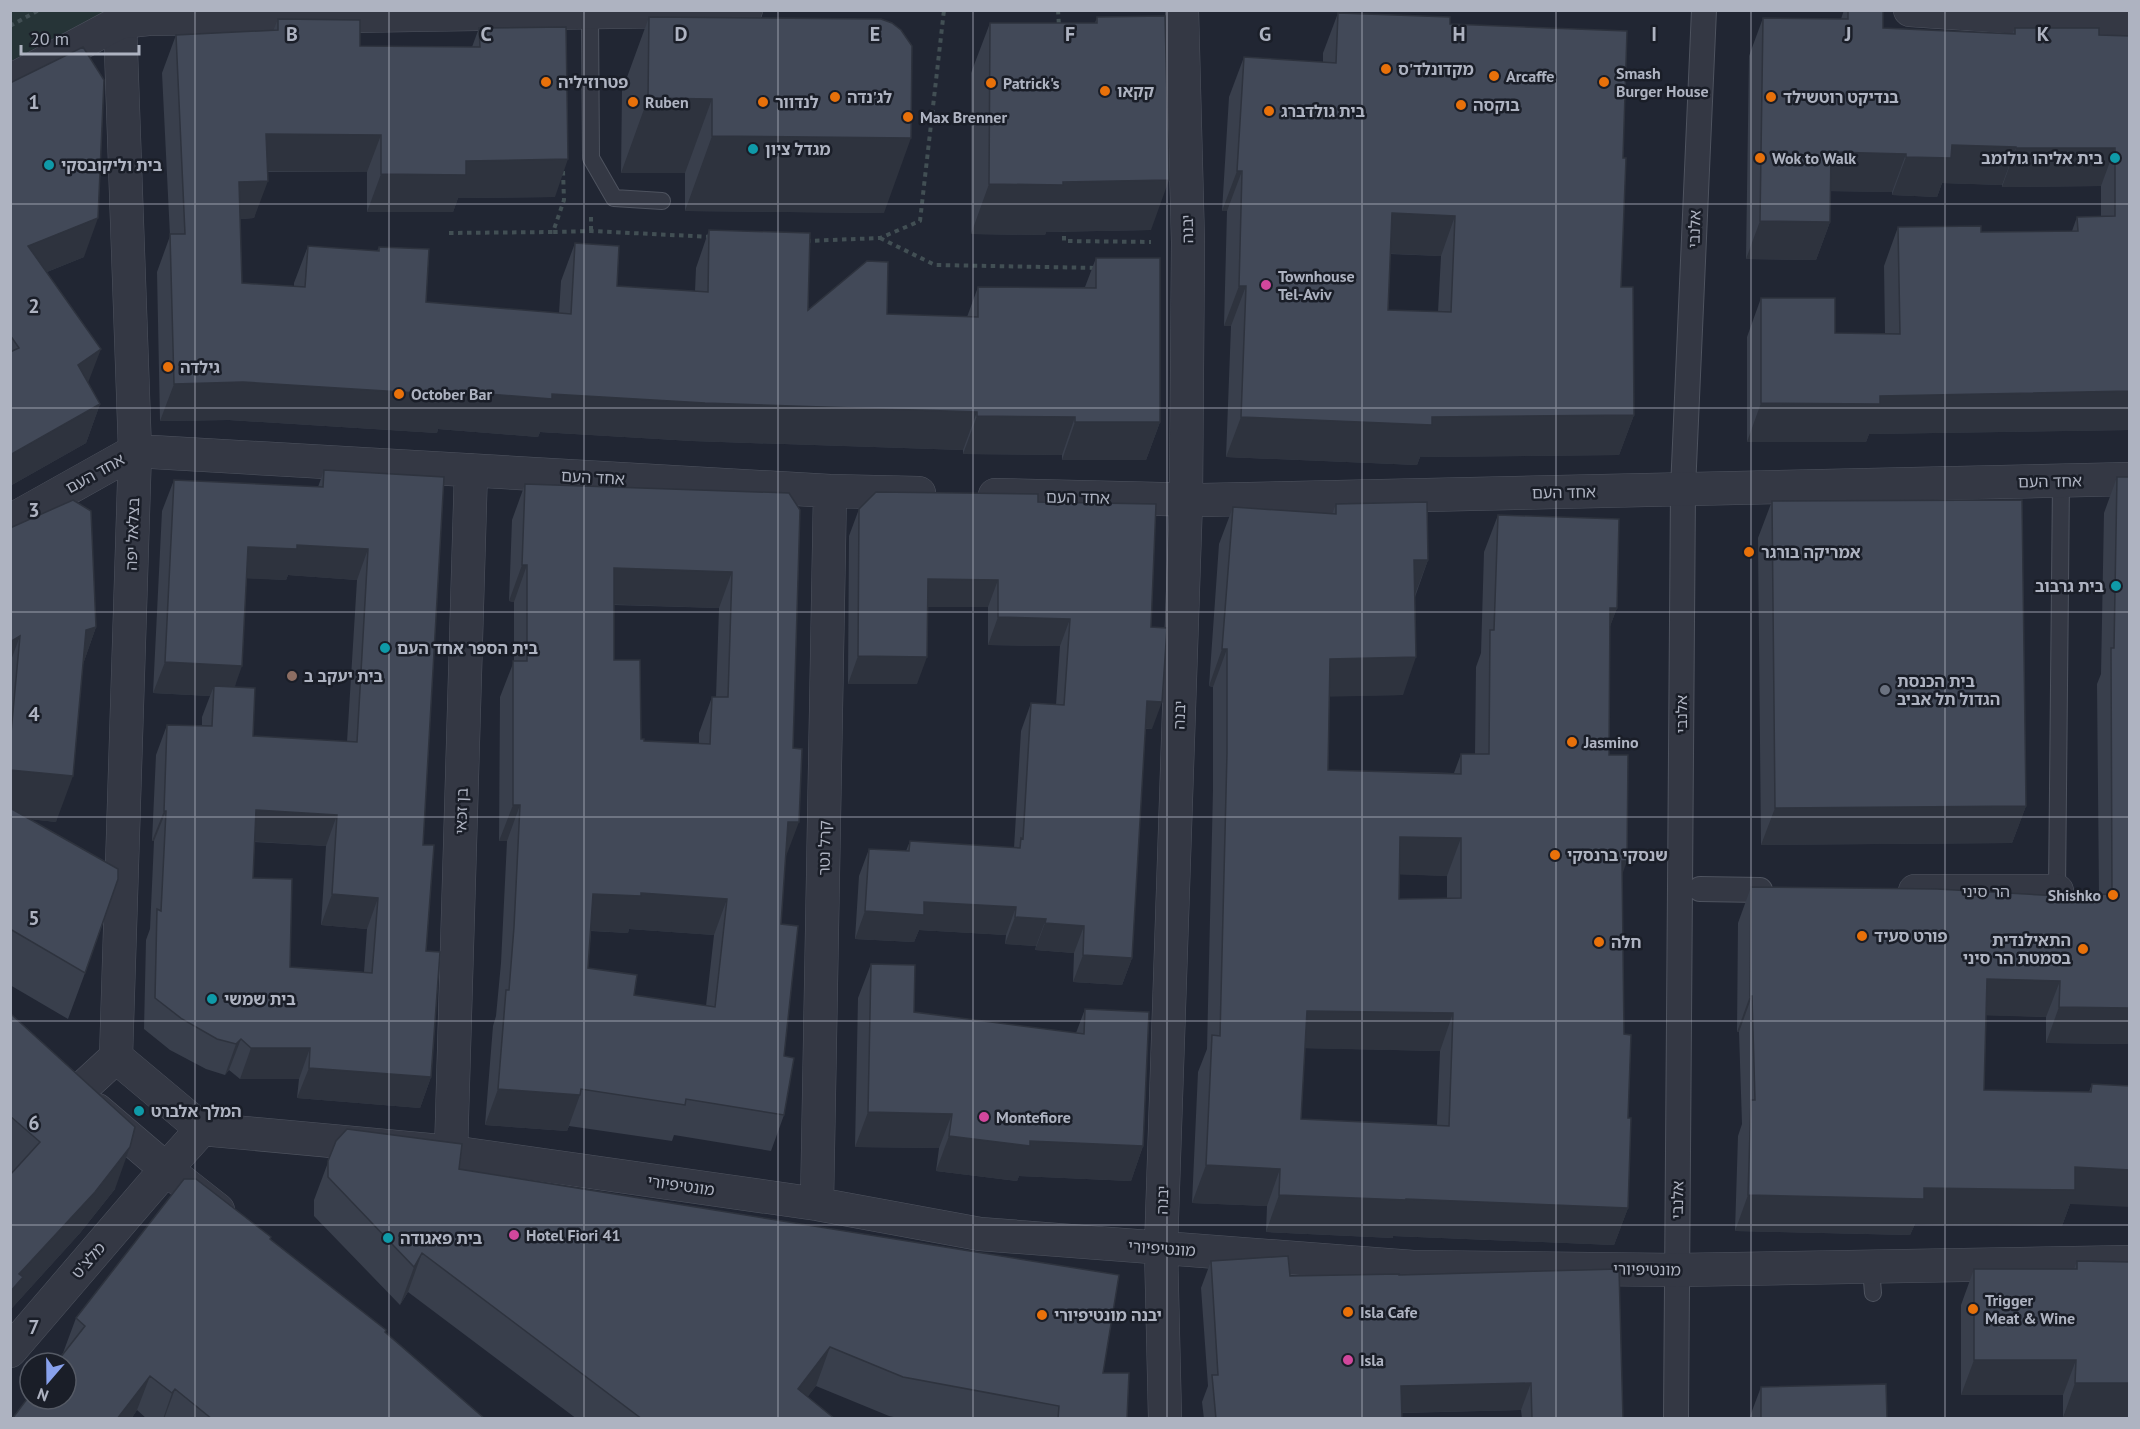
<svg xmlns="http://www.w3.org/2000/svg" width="2140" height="1429" viewBox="0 0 2140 1429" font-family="'PT Sans','Noto Sans Hebrew',sans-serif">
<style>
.green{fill:#263437}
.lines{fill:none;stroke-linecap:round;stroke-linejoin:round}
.service-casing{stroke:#4e535f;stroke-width:18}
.pedestrian-casing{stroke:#4e535f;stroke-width:26}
.minor-casing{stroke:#4e535f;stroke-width:34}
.tertiary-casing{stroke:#4e535f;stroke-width:34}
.path{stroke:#424f54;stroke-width:4;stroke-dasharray:4.5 4.5;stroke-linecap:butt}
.service{stroke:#343844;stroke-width:16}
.pedestrian{stroke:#343844;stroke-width:24}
.minor{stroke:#343844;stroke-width:33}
.tertiary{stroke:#343844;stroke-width:33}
.wall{fill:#393f4c;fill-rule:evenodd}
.shaded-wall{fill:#2e333e}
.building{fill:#424958;stroke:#2e333e;stroke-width:1.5;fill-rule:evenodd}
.grid{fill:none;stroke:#aeb3c1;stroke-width:1.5;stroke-opacity:0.55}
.food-dot{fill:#e8710a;stroke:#1a1e28;stroke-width:2}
.culture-dot{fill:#0f9aa8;stroke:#1a1e28;stroke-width:2}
.hotel-dot{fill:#d1479c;stroke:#1a1e28;stroke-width:2}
.education-dot{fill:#8d6e63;stroke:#1a1e28;stroke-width:2}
.worship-dot{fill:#6b7280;stroke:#1a1e28;stroke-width:2}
.labels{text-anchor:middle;stroke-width:5;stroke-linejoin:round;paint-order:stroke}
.poi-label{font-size:16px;font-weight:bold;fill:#aeb3c1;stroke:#1a1e28;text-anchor:start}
.street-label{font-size:16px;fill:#aeb3c1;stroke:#1a1e28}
.grid-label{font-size:20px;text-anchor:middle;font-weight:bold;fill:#aeb3c1;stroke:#1a1e28;stroke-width:5;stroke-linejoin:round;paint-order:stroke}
</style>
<rect width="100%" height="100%" fill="#212633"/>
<!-- green -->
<path class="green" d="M11,10H106V11L11,61Z"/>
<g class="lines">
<!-- service casing -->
<g class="service-casing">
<path id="service" d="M590,13L591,158L614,198L662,201
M2057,891L2061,481
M1871,1268L1873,1293"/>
</g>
<!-- pedestrian casing -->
<g class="pedestrian-casing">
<path id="pedestrian" d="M1700,889L1760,890
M1676,1418L1683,489L1704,10"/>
</g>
<!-- minor casing -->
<g class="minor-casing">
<path id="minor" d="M995,495L1202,500L2130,479
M10,521L135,451L830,491L919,493
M1915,891H2057
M116,1057L135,451L120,22
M77,1093L116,1057
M97,1110L166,1169L202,1129L116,1057
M202,1129L451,1152L817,1204L980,1234L1413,1267L1677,1270L2130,1262
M451,1152L471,470
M817,1204L830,491
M10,1351L166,1169L218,1210
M1165,1418L1161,1248L1186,500L1188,242L1182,10"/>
</g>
<!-- tertiary casing -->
<g class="tertiary-casing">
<path id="tertiary" d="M1910,10L2130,25
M10,81L120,22L148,19L746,10"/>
</g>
<!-- path -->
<path class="path" d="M1058,10L1059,27
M10,26L39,10
M563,171L564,200L553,232L591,231L712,237
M591,217V231
M1064,227V241L1151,242
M449,233L553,232
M880,238L935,265L1097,268
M806,241L880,238L920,221L944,10"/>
<!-- service -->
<use href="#service" class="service"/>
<!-- pedestrian -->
<use href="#pedestrian" class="pedestrian"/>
<!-- minor -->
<use href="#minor" class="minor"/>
<!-- tertiary -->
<use href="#tertiary" class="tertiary"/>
</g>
<!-- wall -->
<path class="wall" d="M1844,10H1883V28L2012,34L2015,28L2099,35L2130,36V430L1869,434L1866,442H1747V337L1761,298L1835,333H1885L1884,266L1898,227L1981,232L2072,231L2077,217H2101V186L2002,187V185L1942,183L1937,197L1892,195V192L1830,191V222L1816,260L1746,259L1749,56L1763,18L1841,19Z
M1338,13L1450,24L1623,158L1621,287L1634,415L1619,455L1420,457L1417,465L1226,457L1231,326H1224L1227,211H1222L1229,97L1244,57L1323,62V53ZM1390,254L1441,256L1438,312L1388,310Z
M649,17L884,213L685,211V173H621L622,91Z
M1097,17L1151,230L1046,232L1045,235L971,234V73L990,23H1095Z
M278,19L360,46L472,47L479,28L555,197L458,198L453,212H367V172H267L254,218L240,219L242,283L294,286V283L308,246L377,251L379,247L426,302L559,313L561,281L575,243L617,286L695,291L696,268L709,230L808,310L887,314L967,317L978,287H1085L1096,258L1160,422L1146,460H1062V455L963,454V450L692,441L540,432L538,437L438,429L437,433L229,420L160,421L157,272L170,236L162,73L176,35L273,31Z
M10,83L84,257L47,272L88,383L100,404L86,443L10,486Z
M324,470L444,477L423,845L426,951L431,1077L420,1108L297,1098L299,1079H240L229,1070L225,1075L206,1069L170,1050L144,1029L146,940L150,929L154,841H152L156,755L167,725L202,726V717L210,696L153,693L162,511L174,480L318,487ZM288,575L357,580L347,742L253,736L235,687L247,578L286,580ZM254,842L326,846L321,925L367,929L364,972L290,967L253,878Z
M2117,477L2130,1044L2046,1043V1017L1986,1015L1984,1090L2089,1092L2092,1084L2130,1086L2070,1204L2062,1226L1915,1224L1910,1235L1735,1231L1738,1136L1742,1124L1739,1032H1737L1738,923L1751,887L2060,896L2099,895L2097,684L2101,674L2104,513Z
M525,484L789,493L785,859L781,924L784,1115L771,1151L674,1135L672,1141L569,1126L567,1131L485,1125L493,1026L496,1016L501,963L507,841H499L500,697L514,661V602L509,601L512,520ZM614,605L719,608L716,697H712L699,733V744L644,741L641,739L614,660ZM629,929L714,935L706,1006L634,995L588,968L591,931L628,933Z
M1772,501L2026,806L2012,843L1761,845L1758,538Z
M1038,502L1151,627L1152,729H1145L1132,958L1122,985L1073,982L1074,953L1035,950L1036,946L1005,944L1006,935L919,930L914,942L855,939L859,876L869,849L906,851L910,841L1014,848L1021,731L1031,703L1056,705L1060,646L988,645V607H927L917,684H848L849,536L859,509Z
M1336,504L1428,560L1415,597L1403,695L1329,696L1328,770L1454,773L1461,754H1475L1476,667L1481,653L1484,552L1498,515L1617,608L1610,626L1609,755L1622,875L1624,1034L1628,1118V1208L1614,1245L1393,1236V1238L1266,1232L1267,1206L1192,1203L1198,1072L1207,1049L1213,790V687L1209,686L1219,544L1233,507L1332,514ZM1399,874L1447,876V898L1399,899ZM1305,1048L1440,1051L1437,1125L1301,1119Z
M10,528L96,627L83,664L56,822L30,819L85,973L68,1019L10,985Z
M871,964L914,1012L1076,1033L1085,1009L1143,1146L1131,1181L1019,1176L1017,1181L936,1171L939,1148L855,1147L858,998Z
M10,1016L115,1189L80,1233L12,1308L13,1172L10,1170Z
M336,1141L459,1169L1103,1373L1127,1418L1134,1419H903L889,1416L816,1386L807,1397L835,1419H577L408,1292L400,1305L314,1216V1200Z
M270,1240L386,1330V1333L485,1419H147L137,1410L131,1419H12L63,1353L76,1318Z
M1211,1261L1290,1276L1399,1275L1623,1419H1522L1521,1410L1402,1413V1419H1204L1202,1402L1208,1386L1201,1288Z
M2077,1261L2130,1262L2063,1418V1395H1961V1305L1974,1269H2074Z
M1761,1387L1887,1419H1749Z"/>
<!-- shaded-wall -->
<path class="shaded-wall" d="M648,98L712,99L685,173H621Z
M266,134L381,135L367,172L252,171Z
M712,136L911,138L884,213L685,211Z
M1952,145L2016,147L2002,185L1942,183L1937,197L1892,195L1906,157Z
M2016,148H2115L2101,186L2002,187Z
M1831,152L1906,154L1892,192L1817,191Z
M568,159L555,197L458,198L453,212H367L381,174L466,161Z
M1237,171H1242L1227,211H1222Z
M1169,180L1151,230L1046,232L1045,235L971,234L989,184Z
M268,181L254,218L226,220L239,182Z
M1392,213L1455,216L1441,256L1377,253Z
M98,218L84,257L14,285L28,246Z
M1760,221L1830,222L1816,260L1746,259Z
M1239,286H1246L1231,326H1224Z
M101,349L86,388L78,365Z
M243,382L451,391L552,394L977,412L963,450L692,441L540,432L538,437L438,429L437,433L229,420L160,421L174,384Z
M2130,391V430L1869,434L1866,442H1747L1761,403L1880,396Z
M100,404L86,443L10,486V455Z
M1634,415L1619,455L1420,457L1417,465L1226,457L1241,417H1432Z
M977,416L1075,417L1062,455L963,454Z
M1075,422H1160L1146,460H1062Z
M297,545L368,549L357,580L288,575L286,580L237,578L248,547Z
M1414,560H1428L1414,597Z
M522,565H527L514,602L509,601Z
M614,568L732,572L719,608L601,604Z
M928,579L998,580L988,607H918Z
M1610,608H1617L1603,645Z
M998,617L1070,619L1060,646L988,645Z
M96,627L80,673L86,630Z
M20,636L10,663V642Z
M1222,649H1227L1213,687L1209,686Z
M858,656L927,657L917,684H848Z
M1416,657L1403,695L1316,697L1330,659Z
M165,662L242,666L231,697L214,686L210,696L153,693Z
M1147,701L1162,702L1152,729L1137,728Z
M10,770L73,776L56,822L10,817Z
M513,805H520L507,841H499Z
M2026,806L2012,843L1761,845L1775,808Z
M256,810L337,815L326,846L245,841Z
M164,811H166L154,841H152Z
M788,822H799L785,859Z
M1400,837L1461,838L1447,876L1386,874Z
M1622,861H1627L1614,898Z
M641,893L727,899L714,935L629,929L628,933L580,930L593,894Z
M332,894L378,898L367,929L321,925Z
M924,902L1016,907L1006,935L919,930L914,942L855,939L865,911Z
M1015,917L1046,919L1036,946L1005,944Z
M1045,923L1084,926L1074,953L1035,950Z
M1083,955L1132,958L1122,985L1073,982Z
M1987,979L2060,981L2046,1017L1974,1015Z
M1750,996H1752L1739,1032H1737Z
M2059,1007L2130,1008V1044L2046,1043Z
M1307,1011L1453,1013L1440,1051L1293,1048Z
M241,1039L229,1070L225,1075L236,1044Z
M251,1048H310L299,1079H240Z
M309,1068L431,1077L420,1108L297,1098Z
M498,1089L580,1095L567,1131L485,1125Z
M868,1112L952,1114L939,1148L855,1147Z
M949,1136L1030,1141L1143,1146L1131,1181L1019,1176L1017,1181L936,1171Z
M130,1147L115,1189L80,1233L12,1308L10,1311V1292L19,1274Z
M1206,1165L1280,1169L1267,1206L1192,1203Z
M2075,1167L2130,1170V1207L2070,1204L2062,1226L1915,1224L1910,1235L1735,1231L1748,1195L1924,1188Z
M1279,1195L1406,1199L1628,1208L1614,1245L1393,1236V1238L1266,1232Z
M422,1253L408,1292L400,1305L414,1267Z
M830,1347L816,1386L791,1419L798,1389Z
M1974,1360H2076L2063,1395H1961Z
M150,1376L137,1410L131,1419H117Z
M1531,1383L1521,1410L1391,1413L1401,1386Z
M2075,1383H2130V1419L2063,1418Z
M175,1389L164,1419H163L172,1393Z"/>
<!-- building -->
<path class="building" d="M1848,10H1883V28L2015,34V28H2099V35L2130,36V391L1880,396V404L1761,403V298H1835V333L1900,334L1898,227L1981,226V232L2078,231L2077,217L2115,216V148H2016V147L1952,145L1951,158L1906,157V154L1831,152L1830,222L1760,221L1763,18L1848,19Z
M1338,13L1450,17V24L1627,31L1623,158H1626L1621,287H1633L1634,415L1432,417V425L1241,417L1246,286H1239L1242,171H1237L1244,57L1336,63ZM1392,213L1455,216L1451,312L1388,310Z
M1165,16L1169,180L1063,182V185L989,184L990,23H1097V17Z
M649,17L881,19L892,23L901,30L912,46L911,138L712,136V99L648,98Z
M278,19L360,20V46L480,47L479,28L566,27L568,159L466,161V175L381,174V135L266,134L268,181L239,182L242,283L305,287L308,246L379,251V247L429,249L426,302L571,314L575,243L619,246L617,286L708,292L709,230L810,233L808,310L867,261L888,262L887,314L978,317V287L1096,288V258H1160V422H1075V417L977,416V412L705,403L552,394V399L451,391L450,395L243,382L174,384L170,234H185L176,35L278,30Z
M83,47L104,80L98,218L28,246L101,349L78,365L100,404L10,455V352L19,348L10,335V83Z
M324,470L444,477L423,845H434L426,951L440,952L431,1077L309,1068L310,1048H251L241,1039L236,1044L217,1039L182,1019L155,998L157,909L161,911L166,811H164L167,725L212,726L214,686L255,688L253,736L357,742L368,549L297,545V549L248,547L242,666L165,662L174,480L323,487ZM256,810L337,815L332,894L378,898L372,973L290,967L292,879L253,878Z
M2117,477H2130V1008L2059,1007L2060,981L1987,979L1984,1090L2091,1092L2092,1084L2130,1086V1170L2075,1167V1190L1924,1188V1199L1748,1195L1751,1100H1755L1752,996H1750L1751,887L1937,889L2060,896L2112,894L2111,648H2114Z
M525,484L789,493L800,510L793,748L802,749L799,822H788L781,924L798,926L784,1056L794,1058L784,1115L686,1099L685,1105L581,1089L580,1095L498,1089L506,990H509L514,927L520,805H513V661H527V565H522ZM614,568L732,572L728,697H712L710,744L644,741V739H641L640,660H614ZM641,893L727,899L715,1007L634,995L637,975L588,968L593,894L641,896Z
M876,492L1038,494V502L1156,504L1151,627L1167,628L1162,702L1147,701L1132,958L1083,955L1084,926L1045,923L1046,919L1015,917L1016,907L924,902V915L865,911L869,849L909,851L910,841L1020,848L1021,838L1023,839L1031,703L1064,705L1070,619L998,617V580L928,579L927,657L858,656L859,509Z
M73,500L91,511L96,627L86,630L73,776L10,770V744L20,636L10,642V528Z
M2022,500L2026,806L1775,808L1772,501Z
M1427,502L1428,560H1414L1416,657L1330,659L1328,770L1461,774V754H1489L1490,630H1494L1498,515L1619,519L1617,608H1610L1609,755H1628L1627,861H1622L1624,1034L1631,1035L1628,1118H1631L1628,1208L1406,1199V1200L1279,1195L1280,1169L1206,1165L1212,1035L1220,1036L1227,753V649H1222L1233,507L1336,514V504ZM1400,837L1461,838V898L1399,899ZM1307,1011L1453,1013L1449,1126L1301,1119Z
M10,808L118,869V879L85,973L10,929Z
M871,964L915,965L914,1012L1084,1034L1085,1009L1149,1012L1143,1146L1030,1141V1146L949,1136L952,1114L868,1112Z
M12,1015L135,1127L130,1147L95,1192L19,1274L23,1277L10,1292V1175L40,1142L10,1116V1016Z
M347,1129L462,1144L459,1169L1119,1275L1103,1373H1129L1127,1418L1134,1419H1058L1059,1406L903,1377L830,1347L798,1389L835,1419H642L422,1253L414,1267L328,1177V1161L336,1141Z
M184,1179H196L271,1237L270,1239L386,1330L385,1332L485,1419H212L175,1389L172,1393L150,1376L117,1419H12L30,1395V1399H66V1363H56L85,1326L76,1318Z
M1288,1256L1290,1276L1399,1274V1275L1619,1269L1623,1419H1532L1531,1383L1401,1386L1402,1419H1216L1212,1375H1218L1211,1261Z
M2077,1261L2130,1262V1383H2075L2076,1360H1974V1269H2077Z
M1886,1384L1887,1419H1761V1387Z"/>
<!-- grid -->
<path class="grid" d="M195,10V1418M389,10V1418M584,10V1418M778,10V1418M973,10V1418M1167,10V1418M1362,10V1418M1556,10V1418M1751,10V1418M1945,10V1418M10,204H2130M10,408H2130M10,612H2130M10,817H2130M10,1021H2130M10,1225H2130"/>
<!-- markers -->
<g class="food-dot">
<circle cx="1386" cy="69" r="6"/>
<circle cx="1494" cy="76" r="6"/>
<circle cx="546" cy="82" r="6"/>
<circle cx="1604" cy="82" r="6"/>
<circle cx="991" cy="83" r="6"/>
<circle cx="1105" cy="91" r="6"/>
<circle cx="835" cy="97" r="6"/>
<circle cx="1771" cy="97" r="6"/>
<circle cx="633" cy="102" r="6"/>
<circle cx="763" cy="102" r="6"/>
<circle cx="1461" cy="105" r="6"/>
<circle cx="1269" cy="111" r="6"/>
<circle cx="908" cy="117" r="6"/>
<circle cx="1760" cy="158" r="6"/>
<circle cx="168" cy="367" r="6"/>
<circle cx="399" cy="394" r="6"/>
<circle cx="1749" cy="552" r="6"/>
<circle cx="1572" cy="742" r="6"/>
<circle cx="1555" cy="855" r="6"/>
<circle cx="2113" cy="895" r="6"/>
<circle cx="1862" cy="936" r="6"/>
<circle cx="1599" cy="942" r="6"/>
<circle cx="2083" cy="949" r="6"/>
<circle cx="1973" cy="1309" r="6"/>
<circle cx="1348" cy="1312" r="6"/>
<circle cx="1042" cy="1315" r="6"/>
</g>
<g class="culture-dot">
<circle cx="753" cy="149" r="6"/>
<circle cx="2115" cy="158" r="6"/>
<circle cx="49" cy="165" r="6"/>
<circle cx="2116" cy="586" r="6"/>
<circle cx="385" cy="648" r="6"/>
<circle cx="212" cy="999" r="6"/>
<circle cx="139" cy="1111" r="6"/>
<circle cx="388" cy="1238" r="6"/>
</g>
<g class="hotel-dot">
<circle cx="1266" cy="285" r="6"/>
<circle cx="984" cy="1117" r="6"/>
<circle cx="514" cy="1235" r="6"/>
<circle cx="1348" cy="1360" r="6"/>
</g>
<circle class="education-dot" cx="292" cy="676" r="6"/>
<circle class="worship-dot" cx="1885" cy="690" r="6"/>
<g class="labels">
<!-- poi labels -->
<g class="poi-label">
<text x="1398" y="75">מקדונלד'ס</text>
<text x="1616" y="79">Smash<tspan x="1616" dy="18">Burger House</tspan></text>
<text x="1506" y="82">Arcaffe</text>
<text x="558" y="88">פטרוזיליה</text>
<text x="1003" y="89">Patrick's</text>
<text x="1117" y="97">קקאו</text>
<text x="847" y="103">לג'נדה</text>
<text x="1783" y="103">בנדיקט רוטשילד</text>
<text x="645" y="108">Ruben</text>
<text x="775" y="108">לנדוור</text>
<text x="1473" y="111">בוקסה</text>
<text x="1281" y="117">בית גולדברג</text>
<text x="920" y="123">Max Brenner</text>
<text x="765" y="155">מגדל ציון</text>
<text x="1772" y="164">Wok to Walk</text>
<text x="2103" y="164" text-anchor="end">בית אליהו גולומב</text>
<text x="61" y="171">בית וליקובסקי</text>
<text x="1278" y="282">Townhouse<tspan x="1278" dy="18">Tel-Aviv</tspan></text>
<text x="180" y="373">גילדה</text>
<text x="411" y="400">October Bar</text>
<text x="1761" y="558">אמריקה בורגר</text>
<text x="2104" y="592" text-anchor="end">בית גרבוב</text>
<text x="397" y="654">בית הספר אחד העם</text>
<text x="304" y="682">בית יעקב ב</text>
<text x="1897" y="687">בית הכנסת<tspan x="1897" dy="18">הגדול תל אביב</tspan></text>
<text x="1584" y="748">Jasmino</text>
<text x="1567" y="861">שנסקי ברנסקי</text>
<text x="2101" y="901" text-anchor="end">Shishko</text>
<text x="1874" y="942">פורט סעיד</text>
<text x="2071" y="946" text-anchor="end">התאילנדית<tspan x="2071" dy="18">בסמטת הר סיני</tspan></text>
<text x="1611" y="948">חלה</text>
<text x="224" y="1005">בית שמשי</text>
<text x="151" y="1117">המלך אלברט</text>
<text x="996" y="1123">Montefiore</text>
<text x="526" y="1241">Hotel Fiori 41</text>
<text x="400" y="1244">בית פאגודה</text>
<text x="1985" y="1306">Trigger<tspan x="1985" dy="18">Meat &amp; Wine</tspan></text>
<text x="1360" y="1318">Isla Cafe</text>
<text x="1054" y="1321">יבנה מונטיפיורי</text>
<text x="1360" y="1366">Isla</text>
</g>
<!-- street labels -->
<g class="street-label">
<text transform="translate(1187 229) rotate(-91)" y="6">יבנה</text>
<text transform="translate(1694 229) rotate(-88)" y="6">אלנבי</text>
<text transform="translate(95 473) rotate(-29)" y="6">אחד העם</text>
<text transform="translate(593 477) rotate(3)" y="6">אחד העם</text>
<text transform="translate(2050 481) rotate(-1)" y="6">אחד העם</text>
<text transform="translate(1564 492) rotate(-1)" y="6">אחד העם</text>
<text transform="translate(1078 497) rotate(1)" y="6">אחד העם</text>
<text transform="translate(132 534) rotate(-88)" y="6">בצלאל יפה</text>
<text transform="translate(1681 714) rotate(-90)" y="6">אלנבי</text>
<text transform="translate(1179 715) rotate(-88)" y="6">יבנה</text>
<text transform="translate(461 811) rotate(-88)" y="6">בן זכאי</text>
<text transform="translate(824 848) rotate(-89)" y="6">קרל נטר</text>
<text x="1986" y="897">הר סיני</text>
<text transform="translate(681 1185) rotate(8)" y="6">מונטיפיורי</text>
<text transform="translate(1162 1200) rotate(-88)" y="6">יבנה</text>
<text transform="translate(1677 1200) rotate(-89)" y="6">אלנבי</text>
<text transform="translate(1162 1248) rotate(4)" y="6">מונטיפיורי</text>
<text transform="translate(88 1260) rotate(-49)" y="6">מלצ'ט</text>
<text transform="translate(1647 1269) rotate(1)" y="6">מונטיפיורי</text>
</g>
</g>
<g class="grid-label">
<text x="292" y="41">B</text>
<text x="486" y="41">C</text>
<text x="681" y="41">D</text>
<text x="875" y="41">E</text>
<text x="1070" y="41">F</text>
<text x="1265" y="41">G</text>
<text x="1459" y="41">H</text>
<text x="1654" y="41">I</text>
<text x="1848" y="41">J</text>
<text x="2043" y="41">K</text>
<text x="34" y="109">1</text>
<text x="34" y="313">2</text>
<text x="34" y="517">3</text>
<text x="34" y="721">4</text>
<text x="34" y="925">5</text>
<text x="34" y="1130">6</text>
<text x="34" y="1334">7</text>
</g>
<!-- border -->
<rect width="2140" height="1429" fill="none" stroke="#aeb3c1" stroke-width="24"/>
<!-- north arrow -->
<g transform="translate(48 1381) rotate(200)"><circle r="28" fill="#1a1e28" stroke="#555a65" stroke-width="1.5"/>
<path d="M0-4.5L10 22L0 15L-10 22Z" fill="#88a1ec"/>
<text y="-9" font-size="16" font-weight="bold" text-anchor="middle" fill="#aeb3c1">N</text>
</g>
<!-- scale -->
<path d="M21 45v9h118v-9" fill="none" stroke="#aeb3c1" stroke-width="3"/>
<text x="30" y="45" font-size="18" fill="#aeb3c1" stroke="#1a1e28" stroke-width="4.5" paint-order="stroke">20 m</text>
</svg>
